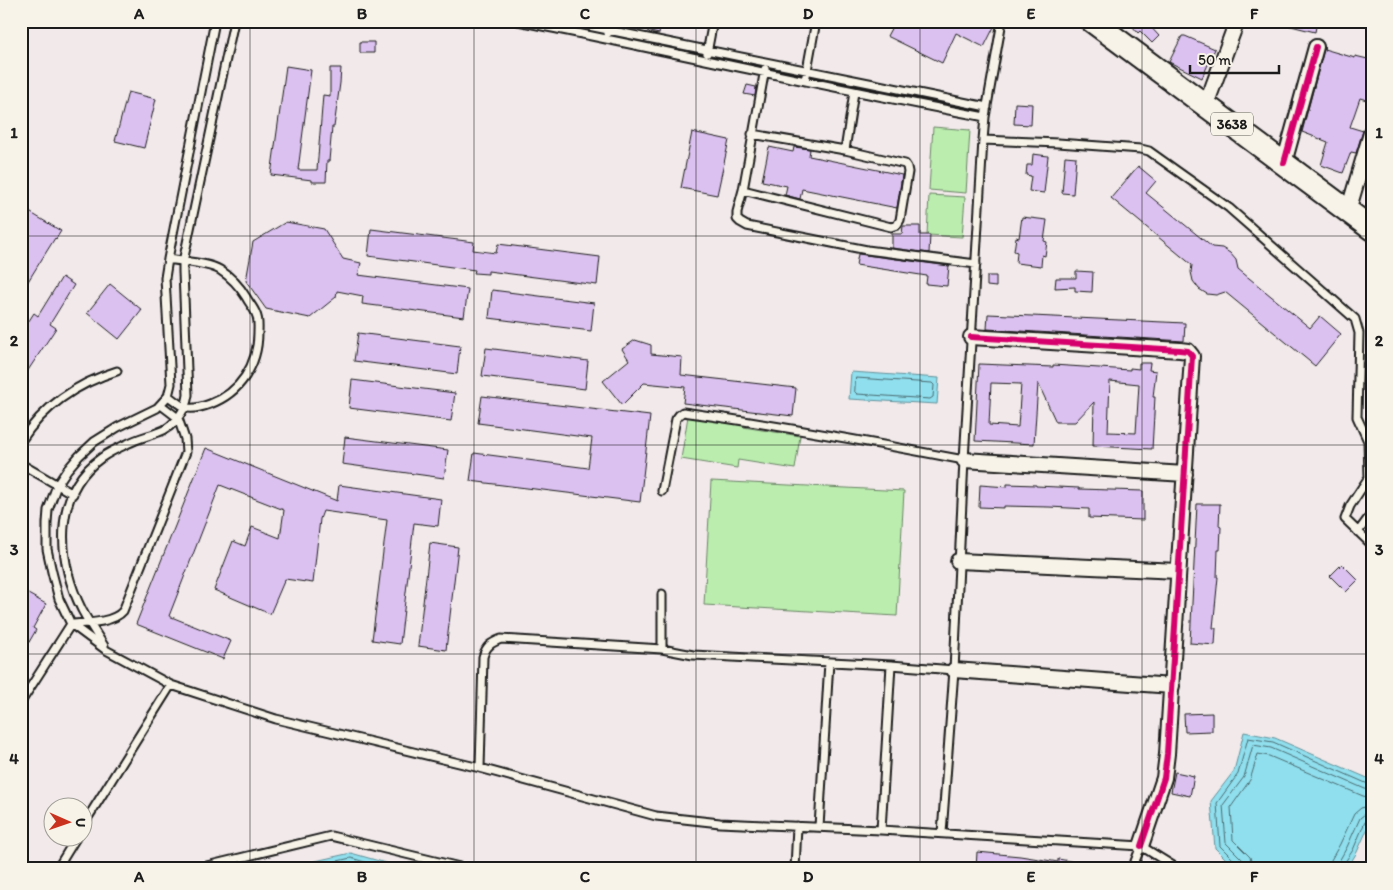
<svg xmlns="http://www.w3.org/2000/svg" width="1393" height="890" viewBox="0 0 1393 890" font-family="Itim,sans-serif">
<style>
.green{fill:#baedae;stroke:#6b8465}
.water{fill:#90dfee;stroke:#62919a}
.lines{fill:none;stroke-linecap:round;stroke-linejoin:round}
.shore{stroke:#4a6a70;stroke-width:1}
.building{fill:#dbc1f0;stroke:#1c1c1c;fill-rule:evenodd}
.lane-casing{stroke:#1c1c1c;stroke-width:11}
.street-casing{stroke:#1c1c1c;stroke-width:18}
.primary-casing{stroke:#1c1c1c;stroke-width:26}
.lane{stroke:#f7f3e8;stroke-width:7}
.street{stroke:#f7f3e8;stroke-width:14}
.primary{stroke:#f7f3e8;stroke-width:22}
.cycleway-casing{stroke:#f7f3e8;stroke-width:9}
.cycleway{stroke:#d6006c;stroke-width:6}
.grid{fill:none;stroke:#1c1c1c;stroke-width:1;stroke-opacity:0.55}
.labels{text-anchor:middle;stroke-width:4;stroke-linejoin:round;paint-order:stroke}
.shield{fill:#f7f3e8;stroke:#5e5c59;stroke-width:1}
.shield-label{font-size:14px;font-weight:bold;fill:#1c1c1c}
.neatline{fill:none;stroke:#1c1c1c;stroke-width:2}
.grid-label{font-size:16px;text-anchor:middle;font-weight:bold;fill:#1c1c1c}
</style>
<rect width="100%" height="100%" fill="#f1e9ea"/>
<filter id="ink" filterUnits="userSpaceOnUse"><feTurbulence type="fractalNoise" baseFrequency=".02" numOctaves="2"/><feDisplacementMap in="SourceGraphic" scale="10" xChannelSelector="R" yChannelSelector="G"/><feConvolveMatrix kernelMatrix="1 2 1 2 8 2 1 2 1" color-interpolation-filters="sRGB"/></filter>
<g filter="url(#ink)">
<!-- green -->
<path class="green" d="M933,127L970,130L966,193L929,190Z
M929,195L965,197L962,237L927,235Z
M689,410L744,419L743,427L800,436L795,469L738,460L737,468L681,459Z
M711,481L904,491L897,616L704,605Z"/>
<!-- water -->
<path class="water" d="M851,372L939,378L937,404L849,399Z
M1244,732L1275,738L1372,780V819L1357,852L1347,869H1236L1215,848L1211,801L1234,771Z
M351,853L407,869H272L284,868Z"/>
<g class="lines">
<!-- shore -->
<path class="shore" d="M856,378L932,383L934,385L933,397L930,399L857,394L855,392Z
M302,869L351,858L389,869
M1239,869L1238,864L1220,846L1217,803L1238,774L1248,738L1273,742L1368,784H1372
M1245,869L1243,860L1226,843L1223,805L1244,777L1253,745L1271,748L1365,789L1372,790
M1253,869L1250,857L1233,840L1231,807L1250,780L1258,754L1269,756L1363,796L1372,798
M1329,869L1331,860L1340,844L1354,814L1361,808L1372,805
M1337,869L1338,863L1347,847L1360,818L1365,814L1372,813
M1343,869V865L1353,850L1365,822L1368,819H1372"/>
</g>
<!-- building -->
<path class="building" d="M649,21H662L659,34L647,31Z
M895,21H997L984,47L956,33L942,63L887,36Z
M1128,21H1151L1148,24L1159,36L1152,43L1140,31L1138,33Z
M1287,21H1317L1315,32L1287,25Z
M1182,36H1185L1215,49L1202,78L1169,62Z
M360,42H374V53H360Z
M1324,49L1355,58V56L1372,60V95L1370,101L1360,98L1350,127L1363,131L1356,153L1351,152L1343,173L1321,165L1328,142L1302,132Z
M286,66L311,70L298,170H317L323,95L330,96V68H341L340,83L334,127H332L329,161H327L326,182H312V180L271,175Z
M747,85L756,87L755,96L744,94Z
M128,92L156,99L144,148L115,141Z
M1015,103L1032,104L1031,125L1014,124Z
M692,132L729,140L717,195L681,188Z
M769,147L793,152L794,147L810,149L809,156L902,175L897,208L802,189L800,199L785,195L787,186L762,181Z
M1033,154L1048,156L1044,193L1029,191L1031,176L1026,175L1027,165H1032Z
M1065,156L1076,157L1073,194L1062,193Z
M1138,166L1156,181L1146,193L1212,247L1222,248L1230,253L1236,260L1238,269L1310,328L1320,316L1341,334L1315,366L1225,292L1216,295L1207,294L1199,289L1193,281L1191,272L1192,265L1111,198Z
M21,207L61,231L56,239L55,238L27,283L21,279Z
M1022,217L1047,220L1044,241L1047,242L1045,256L1042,255L1041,266L1016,263L1017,252L1014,251L1016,237L1019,238Z
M286,222L324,229L343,259L361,263L358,275L468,289L464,317L362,304L363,296L337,291L336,297L310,318L266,309L246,281L253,242Z
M903,226H920V235H930L929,253L892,248V234H902Z
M371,229L474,242L473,250L496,253L498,244L600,257L597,285L488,271V274L474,273L475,270L368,256Z
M858,254L949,266L947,286L926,284L927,276L856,265Z
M1076,271L1093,272L1092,292L1075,291V287L1055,288L1056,278H1076Z
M987,276H996V287L987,286Z
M62,277L74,285L50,324L56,328L21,381V333L34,313L38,316Z
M110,284L142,310L119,339L87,313Z
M492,290L594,303L591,331L489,318Z
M988,314L1185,323L1184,341L987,329Z
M358,333L460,346L457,374L354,361Z
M635,340L651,345V354L682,357L681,375L796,388L793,416L683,403L685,387L644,383L622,405L603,381L629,360L622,349Z
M486,348L588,361L585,389L482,376Z
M1139,363H1150L1149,370L1156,371L1153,397H1155L1152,449L1093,446L1094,402L1075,422H1056L1038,383L1034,444L975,441L979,364L1053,367V365L1130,370V368L1139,369ZM1110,381L1139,384L1136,433L1108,432ZM991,383L1021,384L1018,427L989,425Z
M352,380L455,393L451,421L349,408Z
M482,396L650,416L640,502L470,481L474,453L588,468L592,438L478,423Z
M345,437L448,450L444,478L342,464Z
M206,448L337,501L339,485L441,499L438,526L414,523L400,644L372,640L387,520L323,511L320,519L313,583L285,579L270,614L214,590L233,541L245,546L252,527L280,538L284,510L220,485L169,616L231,641L223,659L136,624Z
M1007,484L1036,485V486L1079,488V489L1143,491V520L1089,518V509L1049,507L1004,506V508L979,507L980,485L1007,487Z
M1197,504H1220L1219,526L1221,527L1220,550H1218L1217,577H1218L1213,628H1216L1215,645L1190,643Z
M430,543L458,547L446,650L418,646Z
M1342,564L1358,580L1346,592L1330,576Z
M21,590L46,604L33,628L36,630L21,656Z
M1212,713V731L1185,732L1184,714Z
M1175,772L1194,776L1190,796L1171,792Z
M977,852L1020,856L1058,862V859L1086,864V869H976Z"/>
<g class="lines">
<!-- lane casing -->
<g class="lane-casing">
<path id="lane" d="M215,21L168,259L165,278L171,384L168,396L157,408L118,427L94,442L79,456L67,470L57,485L48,510L47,523V549L52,572L59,599L71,624L106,650L171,685L276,719L480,768L656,816L720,823L881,830L1141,846L1178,869
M518,21C674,52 829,88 985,117
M564,21L987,107
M639,21L643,22
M608,33L611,21
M707,53L713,21
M765,69L743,190L737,212V219L740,222L747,226L867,250L976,264
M805,81L816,21
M983,140L1058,143L1141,149L1149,151L1229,208L1355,319L1359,333L1357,417L1368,441L1369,477L1350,506L1345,519L1372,545
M845,150L854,92
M743,190L891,227L897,225L900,220L908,172L907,167L905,164L845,150L752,134
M168,259C183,262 207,262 220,270C231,277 240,287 246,297C249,303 254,308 256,314C259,320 258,327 258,333C258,365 240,393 210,404C202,407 191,410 184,407C178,404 173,399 168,396
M21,441C44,406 78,383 117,371
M21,464L73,494
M662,491L676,419L679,415L683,412C777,425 870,442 964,460
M1358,532L1372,513
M71,624C86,623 113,623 123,611L186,452L185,439L178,418L161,405
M104,646C97,635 89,623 82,610C58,562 51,494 101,458C109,452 118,448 127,444C138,438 149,436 159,432C174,427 186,410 188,395L183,272V262L234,21
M662,649V594
M21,702L71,624
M480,768L483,657C486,646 491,643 501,639L662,649L693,655L891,665L954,670
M82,827L171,685
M819,827L829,662
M881,830L891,665
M942,833L954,670L964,460L983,140L985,117L1002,21
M57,869L76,838
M194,869L331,836L468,869
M795,869L797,826
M1132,869L1141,846"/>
</g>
<!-- street casing -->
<g class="street-casing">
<path id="street" d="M1206,105L1237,21
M1284,163L1316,47
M1348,211L1372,130
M971,337L1180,350L1188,351L1192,356L1167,754L1164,778L1141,846
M964,460L1185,474
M958,561L1178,571
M954,670L1172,686"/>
</g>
<!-- primary casing -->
<g class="primary-casing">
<path id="primary" d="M1092,21L1372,229"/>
</g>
<!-- lane -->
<use href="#lane" class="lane"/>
<!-- street -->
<use href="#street" class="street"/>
<!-- primary -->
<use href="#primary" class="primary"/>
<!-- cycleway casing -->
<g class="cycleway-casing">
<path id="cycleway" d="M1284,163L1316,47
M971,337L1180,350L1188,351L1192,356L1167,754L1164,778L1141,846"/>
</g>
<!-- cycleway -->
<use href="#cycleway" class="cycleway"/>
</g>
</g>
<!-- grid -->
<path class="grid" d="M250,21V869M474,21V869M696,21V869M920,21V869M1142,21V869M21,236H1372M21,445H1372M21,654H1372"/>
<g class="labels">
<!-- shield labels -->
<rect class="shield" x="1211" y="112.5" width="42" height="23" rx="4"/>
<g class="shield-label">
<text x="1232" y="129">3638</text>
</g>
</g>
<!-- margin -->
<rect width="1393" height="890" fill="none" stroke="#f7f3e8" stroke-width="55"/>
<!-- north arrow -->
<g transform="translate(68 822) rotate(92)"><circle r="24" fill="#f7f3e8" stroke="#9f9d96"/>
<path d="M0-4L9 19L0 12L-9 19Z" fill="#c8321e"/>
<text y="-8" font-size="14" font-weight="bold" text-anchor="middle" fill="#1c1c1c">U</text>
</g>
<!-- scale -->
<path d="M1190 65v8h89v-8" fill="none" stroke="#1c1c1c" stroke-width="2.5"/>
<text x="1198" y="65" font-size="15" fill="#1c1c1c" stroke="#f7f3e8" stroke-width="4" paint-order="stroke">50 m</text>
<rect x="28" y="28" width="1338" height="834" class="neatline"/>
<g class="grid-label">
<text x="139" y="19">A</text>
<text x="362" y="19">B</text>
<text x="585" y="19">C</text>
<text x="808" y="19">D</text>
<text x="1031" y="19">E</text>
<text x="1254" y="19">F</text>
<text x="14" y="138">1</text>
<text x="1379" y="138">1</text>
<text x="14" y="346">2</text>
<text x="1379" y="346">2</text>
<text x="14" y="555">3</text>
<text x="1379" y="555">3</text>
<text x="14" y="764">4</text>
<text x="1379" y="764">4</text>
<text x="139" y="882">A</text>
<text x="362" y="882">B</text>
<text x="585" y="882">C</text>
<text x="808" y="882">D</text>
<text x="1031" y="882">E</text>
<text x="1254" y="882">F</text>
</g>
</svg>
